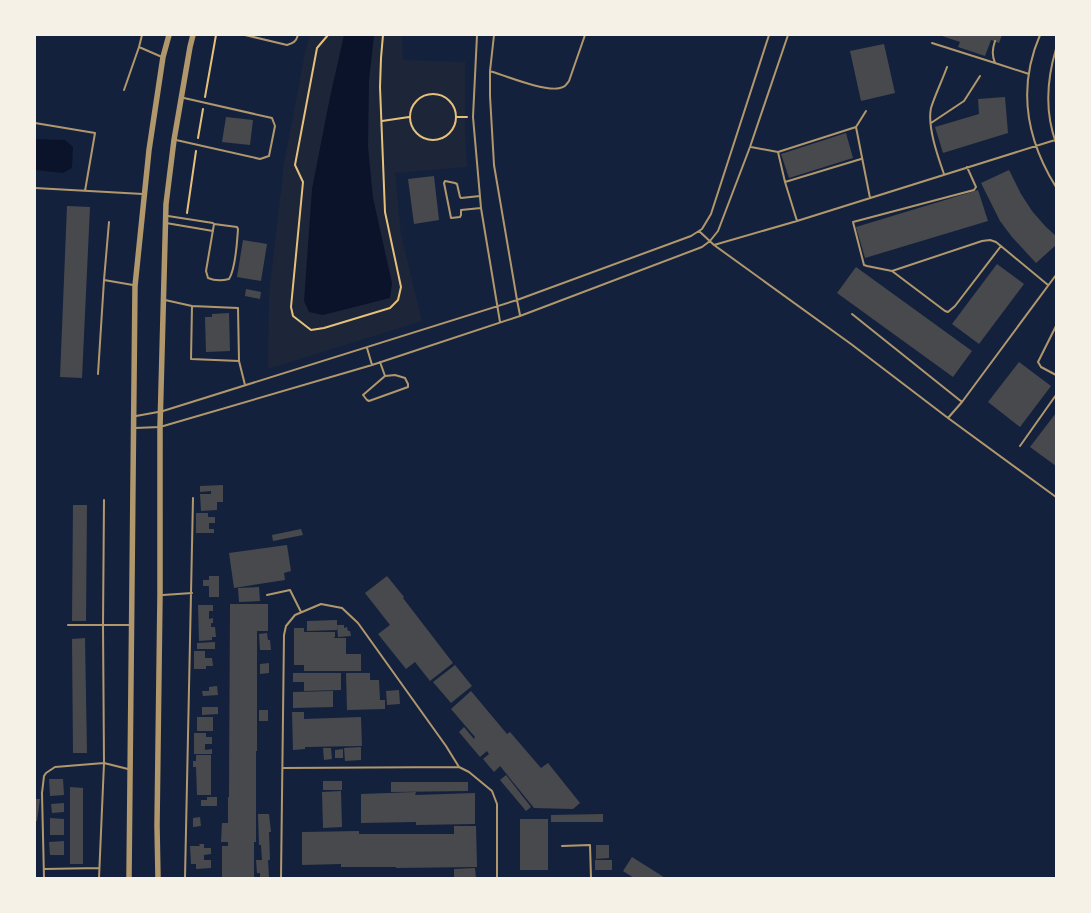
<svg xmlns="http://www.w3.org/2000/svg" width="1091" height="913" viewBox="0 0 1091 913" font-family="'Sofia Sans Condensed',sans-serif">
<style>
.green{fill:#1d2539}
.water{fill:#0b132b}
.building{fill:#48494c}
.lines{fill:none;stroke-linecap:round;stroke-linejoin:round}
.path{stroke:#e5c07b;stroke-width:2}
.service{stroke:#b1986c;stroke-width:2}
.tertiary{stroke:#b1986c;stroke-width:5.5}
</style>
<rect width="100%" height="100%" fill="#14213d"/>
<!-- green -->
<path class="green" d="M310,35H402L403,60L465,62V134L467,167L395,173L401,235L422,321L268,369L269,295L284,164L305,53Z"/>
<!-- water -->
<path class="water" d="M344,35H374L369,81L368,147L373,198L392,283L390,298L323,315L309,312L304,301L312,189L330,97Z
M35,139L65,140L73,147L72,168L63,173L35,170Z"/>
<!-- building -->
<path class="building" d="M939,35H1002L999,43L991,40L985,56L958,47L960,42Z
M884,44L895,93L861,101L850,51Z
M1005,97L1008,133L943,153L935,127L979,114L978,99Z
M226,117L253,120L250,145L222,142Z
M846,133L853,158L789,178L781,154Z
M1009,170L1021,194L1032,211L1046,227L1056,236V245L1036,263L1012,237L1000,221L981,183Z
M434,176L439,220L414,224L408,179Z
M978,190L988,221L865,258L856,227Z
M67,206L90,207L82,378L60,377Z
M243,240L267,244L261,281L237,277Z
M997,264L1024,284L979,344L952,324Z
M856,267L972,351L953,377L837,293Z
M246,289L261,292L260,299L245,296Z
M229,313L230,351L206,352L205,317H212V314Z
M1019,362L1051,386L1020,427L988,402Z
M1056,413V466L1030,447Z
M223,485V502H217V510L201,511L200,494H211V491L200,492V486Z
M73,505H87L86,621H72Z
M196,513H208V517H215V523H209V529H214V533H196Z
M301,529L303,535L273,541L272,535Z
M287,545L291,571L284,573L285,580L234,588L229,553Z
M209,576H219V597H209V586H203V580H209Z
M387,576L404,597L403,598L453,663L430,681L415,662L406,669L378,634L390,625L365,593Z
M259,587L260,601L239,602L238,588Z
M230,604H268V631H257V751H256V842H254V878H222V846H228V842H221L222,823H228V797H229Z
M198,605H213V611H209V619L213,618V623H211V627H215L216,637H212V640L199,641Z
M337,620V630L307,631V621Z
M337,625H344V628L347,627L348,631H350L351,636L338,637Z
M294,628H304V632H335V637L333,638H346V654H361V671H304V665H294Z
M267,633L268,640H270L271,650H260L259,634Z
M85,638L87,753H73L72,639Z
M215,642V649H197V643Z
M194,651H205V658H212L213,666H206V669H194Z
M269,663V673L260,674V664Z
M455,665L472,686L451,703L433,682Z
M293,673H341V690L304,691V682H293Z
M346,673H370V680H379L380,700H385V709L347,710Z
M217,686L218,695L203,696L202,691H209V687Z
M399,690L400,704L387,705L386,691Z
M333,691V707L293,708V692Z
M471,691L507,734L510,732L541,768L548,763L580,803L573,809L534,808L500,766L494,772L483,759L489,754L487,751L480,757L459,732L464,727L474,739L475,737L451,709Z
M202,707H218V714L202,715Z
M259,710H268V721H259Z
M292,712H304V719L361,717L362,746L305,747V749L293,750Z
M197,717H213V731H197Z
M194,733H206V737H212V744H205V750L212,749V754H194Z
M361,747V760L345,761L344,748Z
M323,748H331L332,759L324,760Z
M343,749V758H335V750Z
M196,755H211V795H197L196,767H193V761H196Z
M506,775L531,807L526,811L500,780Z
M49,779H63L64,795L50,796Z
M323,781H342V790H323Z
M391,782H468V791L391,792Z
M70,787L83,788V864H70Z
M341,791L342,827L323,828L322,792Z
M416,792L415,795L475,793V824L416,825V822L361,823V794Z
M207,797H217V806H201V800H207Z
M35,799H40L37,821H35Z
M64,803V812L52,813L51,804Z
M258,814H269L271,832H269L270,860H268L269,878H260V873H257L256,860H262L261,845H259Z
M603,814V822H551V815Z
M200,817L201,826L193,827V818Z
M50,818L64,819V835H50Z
M520,819H548V870H520Z
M454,826H476L477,867L396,868V867H341V864L302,865V832L359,831V834H454Z
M64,841V855H50L49,842Z
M199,844H204V848H211V854L204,855V860H211V868L196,869V864H191L190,846H200Z
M596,845H609V858L596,859Z
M632,857L659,874L665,878H634L623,871Z
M595,860H612V870H595Z
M475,868L476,878H454V869Z"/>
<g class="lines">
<!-- path -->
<path class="path" d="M328,35L317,48L295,165L303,182L291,307L293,316L311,330L324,328L390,308L398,300L401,287L385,212L380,87L381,58L383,35
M410 117a23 23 0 1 1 46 0a23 23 0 1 1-46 0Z
M205,97L216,35
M456,117H467
M382,121L409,117
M198,138L203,109
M187,213L196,151"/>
<!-- service -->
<path class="service" d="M142,35L139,47L162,57
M245,35L287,45C293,43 296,42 298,35
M270,35H272
M477,35L473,117L481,208L500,322
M494,35L490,71V96L494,165L517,300L520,315
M1040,35C1017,88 1027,140 1056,187
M995,41C992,50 992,55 995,63L1029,74
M932,43L995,63
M1056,49C1047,79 1045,113 1056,143
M490,71C506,76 545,92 560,88C565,87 566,85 569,81L585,35
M124,90L139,47
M35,123L95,133L85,191
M931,123L964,101L980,76
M856,127L866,111
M176,140L260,159L269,156L275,126L272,118L184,98
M751,147L778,152L856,127L870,198
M778,152L785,182L797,221
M967,167L976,187L974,190L853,222L864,265L867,266L892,271L945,311L948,312L955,306L1001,246
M944,174C938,157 927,126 931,108C935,95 942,81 947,67
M785,182L861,159
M35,188L143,194
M480,196L461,198L460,197L457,184L455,183L445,181L444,183L451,218L460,217L461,215V210L481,208
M168,216L213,223
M166,223L213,231
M214,224L237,227L238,229C237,242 236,268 229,279C221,281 215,281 208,278L206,271Z
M699,231L714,245L851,344L948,418L1056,497
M714,245L797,221L1055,140
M892,271L982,241L990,240L996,242L1048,285
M104,280L109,222
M165,300L192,306
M852,314L962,402
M1056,326L1038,362L1041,367L1056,375
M367,348L372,365
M239,361L191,359L192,306L238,308L239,361L245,385
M380,362L385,376L395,375L405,378L408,384V387L369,401L367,400L363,395L385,376
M98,374L104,280L133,285
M163,411L517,300L691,236L702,229L711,214L769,35
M136,416L158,412
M948,418L962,402L1056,275
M135,428L160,427L372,365L520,316L702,247L710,241L718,231L750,147L788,35
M1020,446L1056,395
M163,595L192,593
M267,595L290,590L301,612
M68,625H130
M283,768L459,767
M562,846L590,845L591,878
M44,869L99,868
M44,878L42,793L44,776L46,773L55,767L104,763L128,769
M99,878L104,763L103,625L104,500
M185,878L193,498
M281,878L284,635L286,626L295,615L321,604L342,608L358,623L446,746L459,767L469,772L492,791L497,804V878"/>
<!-- tertiary -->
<path class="tertiary" d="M129,878L135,286L149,150L163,57L169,35
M158,878L157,826L160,595V427L166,204L174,140L190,47L193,35"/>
</g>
<!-- border -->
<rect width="1091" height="913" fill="none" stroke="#f6f1e7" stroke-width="72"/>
</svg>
